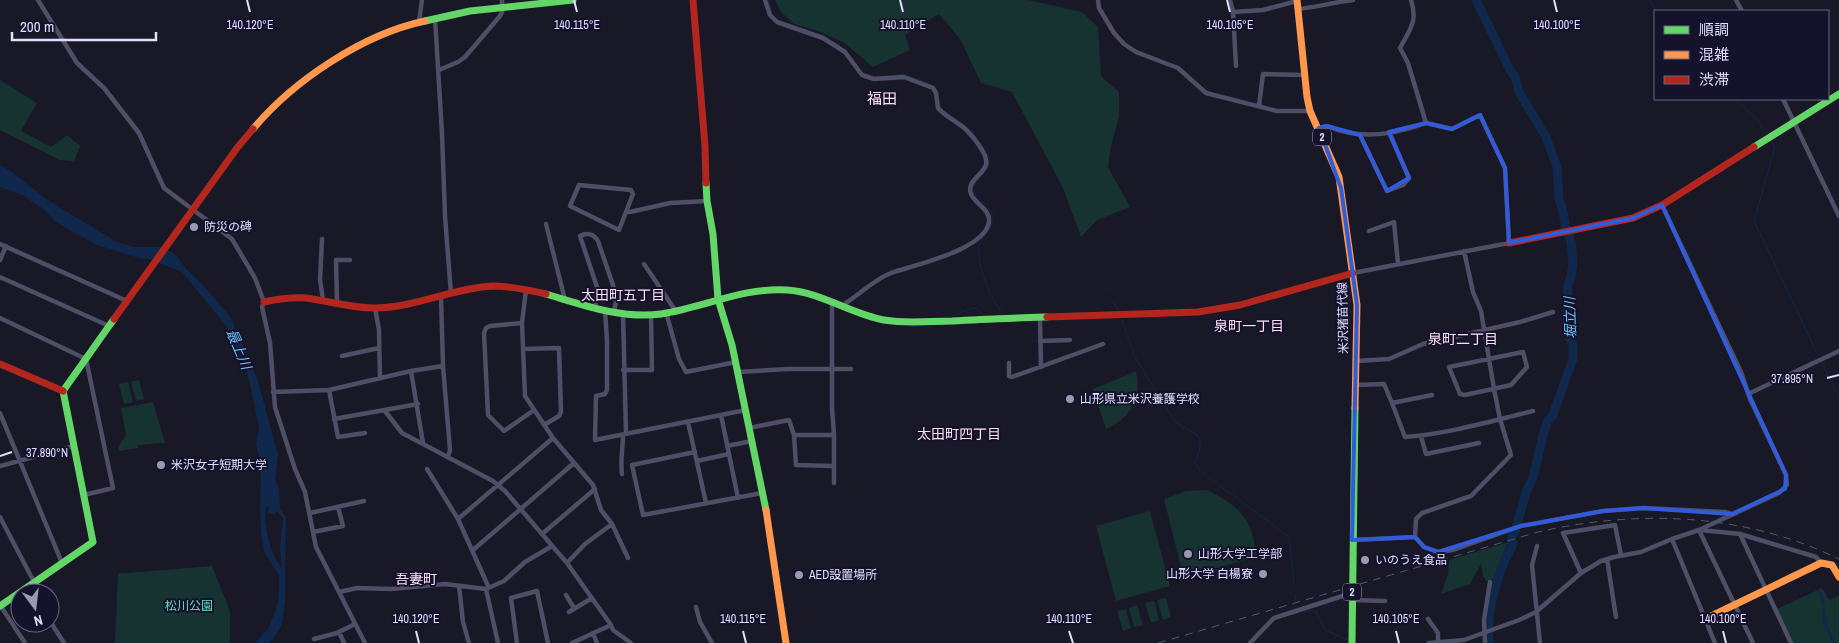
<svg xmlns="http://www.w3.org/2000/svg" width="1839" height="643" viewBox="0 0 1839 643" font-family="'Archivo Narrow','Noto Sans JP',sans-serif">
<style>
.green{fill:#163231}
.water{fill:#10284b;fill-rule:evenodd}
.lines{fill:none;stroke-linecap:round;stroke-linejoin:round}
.stream{stroke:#10284b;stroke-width:1}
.river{stroke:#10284b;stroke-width:9}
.street{stroke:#4e4e66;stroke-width:4.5}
.fast{stroke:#63d668;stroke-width:7}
.slow{stroke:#ff974d;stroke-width:7}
.jam{stroke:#b3261e;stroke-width:7}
.rail{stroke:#475e6e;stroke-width:1;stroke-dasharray:8 6;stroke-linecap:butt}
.marked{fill:none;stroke:#305cdc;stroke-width:4;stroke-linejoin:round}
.ticks{fill:none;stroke:#e0defe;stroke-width:2}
.poi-dot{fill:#9a99b2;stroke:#15122c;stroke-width:2}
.labels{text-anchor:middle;stroke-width:4;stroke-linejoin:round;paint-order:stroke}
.shield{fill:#15122c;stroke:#a3a1bf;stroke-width:1}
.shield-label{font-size:11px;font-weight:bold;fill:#e0defe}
.poi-label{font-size:12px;fill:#e0defe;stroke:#15122c;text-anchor:start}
.street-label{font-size:12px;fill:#e0defe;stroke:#15122c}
.park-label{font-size:12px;fill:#69dfbb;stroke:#15122c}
.neighbourhood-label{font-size:14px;fill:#fee0f5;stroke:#15122c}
.water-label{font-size:14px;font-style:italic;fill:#6ec3fc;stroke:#15122c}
.quarter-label{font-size:15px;fill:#fee0f5;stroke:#15122c}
.ticks-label{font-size:12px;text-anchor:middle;fill:#e0defe;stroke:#15122c;stroke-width:4;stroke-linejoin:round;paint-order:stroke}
</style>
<rect width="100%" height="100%" fill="#191826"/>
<!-- green -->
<path class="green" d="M775,0H1028L1082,12L1098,27L1101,76L1119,92V116L1111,146L1108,167L1130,207L1097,220L1081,237L1063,188L1012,92L981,83L960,39L939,14L905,35L910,50L873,67L843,42L818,31L794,24L781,12Z
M0,80L37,103L21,131L51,147L67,135L80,146L74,161L60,160L0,130Z
M1136,371C1142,398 1131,418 1106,429L1093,389Z
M139,380L144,399L136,401L131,382Z
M128,382L133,402L124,404L119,384Z
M153,402L165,443L138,445V448L119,451L118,447L126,435L121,408Z
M1208,490C1242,509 1251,517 1257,557L1193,574L1181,567L1164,499L1186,491Z
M1150,511L1170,586L1116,601L1096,526Z
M1509,542C1500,554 1502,572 1491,581H1486L1483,576L1481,564L1470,584L1441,594L1448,575L1449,560Z
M212,566L230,611V643H115L118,573H128Z
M1822,588L1829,600L1839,596V643H1793L1777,609Z
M1166,598L1171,617L1163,620L1157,600Z
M1154,601L1159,620L1151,623L1145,603Z
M1137,605L1143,625L1134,627L1129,608Z
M1126,609L1131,628L1123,631L1117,611Z"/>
<!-- water -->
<path class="water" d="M0,165L12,172L46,199L117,242L134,247H162L176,255L187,270L202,284L230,316L258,381L278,455L275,481L279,489L280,508L286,517L285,602L282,624L275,637L269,643H255L268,629L276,609L279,596V575L265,554L261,535L260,513L261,463L256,444L259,428L250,384L246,369L238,354L227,327L182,272L150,259L139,258L97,245L56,222L42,208L20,194L0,187ZM266,506L269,507L268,513L275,514L277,511L283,518L280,548L282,568C271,557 262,522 266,506Z
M1820,591C1826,600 1824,608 1826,618C1827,625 1832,637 1836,643L1830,642V637L1823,622V607L1818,592Z"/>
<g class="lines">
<!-- stream -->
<path class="stream" d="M768,0L772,14
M1650,0L1656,11
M804,29L824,36
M827,38L841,47
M873,77L904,74L932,85
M935,86L938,95
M1735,99L1758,120L1763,129
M940,106L943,110L970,129L990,159C990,172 976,177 973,189C975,201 990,205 993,217C995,226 983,235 980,244C974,260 992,304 1004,315
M1770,141L1775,147L1754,221L1818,355
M1107,288L1110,292
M1113,301L1119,312
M1069,313H1081
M948,317L973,308H976L984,316H991
M1122,320L1134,355L1159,397L1176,423L1196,434L1200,439V449L1195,463L1200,471L1289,537L1294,582
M912,327L929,325
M1822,362L1839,399
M1295,595L1296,600
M1298,606V607
M1302,612L1311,610L1316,612L1325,630L1348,640"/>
<!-- river -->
<path class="river" d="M1476,0L1511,72L1515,77L1519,92L1546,137L1557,167L1559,199L1562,207L1566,228L1571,242L1573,263L1571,277L1568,284L1567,323L1570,339L1573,345V359L1552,417L1548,420L1543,435L1533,478L1526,492L1515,532L1511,538L1513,544C1497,573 1486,610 1489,643"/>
<!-- street -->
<path class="street" d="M38,0L77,63L104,88L139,133L164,188L232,239L255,278L264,302L262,307L270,343L275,407L295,469L305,492L316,547L365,643
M765,0L770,15L777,22L823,38L845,52L862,75L874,79L904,77L933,88L936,93L938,108C945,116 955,121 963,127C970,133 989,154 986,165C983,175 966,181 971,194C975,204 991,210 989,222C985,250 914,265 891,273C875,279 860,294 846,303L844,307
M1098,0L1099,8L1114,33L1124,44L1136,52L1178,68L1206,93L1277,111H1310
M1230,0L1233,12L1236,66
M1736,0L1742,11
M1298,9C1317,7 1335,2 1353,0
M1233,12L1263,10L1297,1
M435,18L442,134L445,216L451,294
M419,22L422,0
M439,70L458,62L465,57L500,16L502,12V0
M1783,99L1839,216
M1259,106L1263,74L1303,75
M1319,128L1327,126C1359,140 1394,135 1426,123
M1360,135L1387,191L1403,185L1409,178L1389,132
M579,185L631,190L633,194L619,230L570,206Z
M627,211L630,212L670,203L707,201
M546,224L565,300
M1369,231L1394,222L1398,264
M322,239L320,280L323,300
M0,244L127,301
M1464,251L1473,292L1481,311L1494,389L1500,419L1511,455L1471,496L1422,513L1416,519L1415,537L1424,547L1438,552L1453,550L1521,526L1603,511L1643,508L1725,512L1732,514
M0,260L6,246
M644,264L675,310
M1353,273L1509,243L1505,168L1480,115L1452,129L1426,123L1408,63L1400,48C1410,29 1418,22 1411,0
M0,277L109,326
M526,290L522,323L525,396L553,438L593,485L601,510L612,524L628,558
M441,296L443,366L450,450L448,457
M832,302V408L834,435V483
M337,303L336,260H350
M595,307L598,290L580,236C587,232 594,234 598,241L617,297L614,311
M375,308L379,330L380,378
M605,310L607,341V390L605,394L596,396L595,440L746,410
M666,312L679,359L686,372L736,362
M623,313L626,434
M1040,317L1041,367
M0,318L86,359L113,488L84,495
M522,323L490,326L486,328L484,333L488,415L504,431L534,410
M1040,341L1070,340
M523,349L559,348L561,412L559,416L544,425
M1523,352L1527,367L1511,385L1465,395L1460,394L1449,367Z
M342,356L379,348
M1356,361L1389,359L1423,344L1520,322L1553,312
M1009,363V376L1012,377L1103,344
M623,370H652L651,314
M411,371L423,443
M738,372L788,369H851
M1356,385L1384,384L1392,403
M329,390L338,437L365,433
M273,392L329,390L411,371L443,366
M1748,394L1839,351
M1432,395L1392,403L1405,437C1448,434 1491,421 1533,411
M385,411L402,433L493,481L505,491L567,563L611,625L613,630L631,643
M0,413L62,563
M721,415L738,498
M334,419L418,404
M688,422L706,503
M749,428L789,420L794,435
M1421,436L1426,454L1479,443
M727,446L752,441
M695,452L632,465L643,515L762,493
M697,461L729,454
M0,466L74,446
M833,466L796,465L794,435H834
M427,469L458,519L489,588
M622,474C620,460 623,448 623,435
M310,513L364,501
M0,517L34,582
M458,519L553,438
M1699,530L1753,643
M1701,530L1740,534L1816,557L1821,563
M313,532L343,526L338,507
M542,534L595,489
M1740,534L1791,643
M1672,539L1715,643
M1354,540L1415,537
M1537,546L1532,565L1540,643
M473,550L574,463
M1607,559L1616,617
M567,563L585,544L612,524
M1581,573L1563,533L1615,525L1621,555
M459,586L463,622L469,643
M486,589L498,643
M339,592L357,588L391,589L445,584L486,589L504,581L525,562L552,546
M566,595L574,608
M1352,600L1385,601
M0,605L25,643
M696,607L700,622L712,643
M569,612L592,598
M1428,619L1438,633V642
M50,621L64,643
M339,632L344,643
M593,633L597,643
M314,639L337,633L355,624
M517,643L511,598L537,591L548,643
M572,643L611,625
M1250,643L1274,618L1352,593
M1429,643L1464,640L1519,620L1536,612L1581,573L1601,561L1614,557L1641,552L1672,539L1699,530L1779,493L1787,485L1786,475L1750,399L1741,372L1662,205
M1485,643L1484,620L1490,582"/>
<!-- fast -->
<path class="fast" d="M425,21L470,11L573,0
M1754,147L1839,94
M706,183L707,201L713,234L718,299L732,345L766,510
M546,294C583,305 621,319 661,314C703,308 743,287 787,290C821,292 851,314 884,320C907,324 930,321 952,321C984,319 1016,318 1047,317
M0,606L93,542L63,391L114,319
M1352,643L1355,408"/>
<!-- slow -->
<path class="slow" d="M1297,0L1307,97L1310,111L1339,177L1357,305L1355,408
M253,129C293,81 363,34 425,21
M766,510L786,643
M1705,619L1821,563L1832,565L1839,577"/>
<!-- jam -->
<path class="jam" d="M693,0L705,146L706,183
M1509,243L1633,218L1662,205L1754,147
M264,302C278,299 291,297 306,298C330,301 353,309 377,308C417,307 453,288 493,286C511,286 529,290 546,294
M1047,317L1198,312L1240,305L1353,273
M114,319L237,148L253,129
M0,364L63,391"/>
<!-- rail -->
<path class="rail" d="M1158,643L1538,532C1638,509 1745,513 1839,559"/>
</g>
<!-- marked area -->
<path class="marked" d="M1480,115L1505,168L1509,243L1633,218L1662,205L1786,475L1785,489L1732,514L1643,508L1603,511L1521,526L1438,552L1424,547L1415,537L1352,540L1357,305L1341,188L1319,128L1327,126L1360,135L1387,191L1409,178L1389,132L1426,123L1452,129Z"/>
<!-- ticks -->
<path class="ticks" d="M247,0L250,12M574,0L577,12M900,0L903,12M1227,0L1230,12M1554,0L1557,12M1827,378L1839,375M0,456L12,452M416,631L419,643M743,631L746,643M1069,631L1073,643M1396,631L1399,643M1723,631L1726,643"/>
<!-- markers -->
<g class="poi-dot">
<circle cx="194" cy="227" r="5"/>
<circle cx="1070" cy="399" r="5"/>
<circle cx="161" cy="465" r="5"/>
<circle cx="1188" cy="554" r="5"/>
<circle cx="1365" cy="560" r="5"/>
<circle cx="1263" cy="574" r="5"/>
<circle cx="799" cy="575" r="5"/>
</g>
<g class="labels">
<!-- shield labels -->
<g class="shield">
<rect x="1313" y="128.5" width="18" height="17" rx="4"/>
<rect x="1343" y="583.5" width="18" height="17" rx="4"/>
</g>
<g class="shield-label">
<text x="1322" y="141">2</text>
<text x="1352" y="596">2</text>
</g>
<!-- poi labels -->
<g class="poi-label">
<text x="204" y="231">防災の碑</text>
<text x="1080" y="403">山形県立米沢養護学校</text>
<text x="171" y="469">米沢女子短期大学</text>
<text x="1198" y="558">山形大学工学部</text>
<text x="1375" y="564">いのうえ食品</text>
<text x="1253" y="578" text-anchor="end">山形大学 白楊寮</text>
<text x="809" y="579">AED設置場所</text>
</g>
<!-- street labels -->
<g class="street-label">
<text transform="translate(1343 318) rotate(-91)" y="4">米沢猪苗代線</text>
</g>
<!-- park labels -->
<g class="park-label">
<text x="189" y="610">松川公園</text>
</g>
<!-- neighbourhood labels -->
<g class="neighbourhood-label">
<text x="623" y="300">太田町五丁目</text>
<text x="1249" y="331">泉町一丁目</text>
<text x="1463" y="344">泉町二丁目</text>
<text x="959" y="439">太田町四丁目</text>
<text x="416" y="584">吾妻町</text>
</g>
<!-- water labels -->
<g class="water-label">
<text transform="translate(1570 318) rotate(-92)" y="5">堀立川</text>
<text transform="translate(239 349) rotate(67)" y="5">最上川</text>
</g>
<!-- quarter labels -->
<g class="quarter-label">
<text x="882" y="104">福田</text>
</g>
</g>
<g class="ticks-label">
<text x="250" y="29">140.120°E</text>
<text x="577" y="29">140.115°E</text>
<text x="903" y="29">140.110°E</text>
<text x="1230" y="29">140.105°E</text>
<text x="1557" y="29">140.100°E</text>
<text x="1792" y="383">37.895°N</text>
<text x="47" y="457">37.890°N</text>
<text x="416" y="623">140.120°E</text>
<text x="743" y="623">140.115°E</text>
<text x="1069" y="623">140.110°E</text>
<text x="1396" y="623">140.105°E</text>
<text x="1723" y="623">140.100°E</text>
</g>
<!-- legend -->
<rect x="1654" y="10" width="175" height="90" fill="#15122c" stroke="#666480"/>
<rect x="1664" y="26" width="25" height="8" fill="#63d668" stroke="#666480"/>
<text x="1699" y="35" font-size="15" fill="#e0defe">順調</text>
<rect x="1664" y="51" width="25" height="8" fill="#ff974d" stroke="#666480"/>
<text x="1699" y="60" font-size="15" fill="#e0defe">混雑</text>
<rect x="1664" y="76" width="25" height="8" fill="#b3261e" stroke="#666480"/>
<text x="1699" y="85" font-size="15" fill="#e0defe">渋滞</text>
<!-- north arrow -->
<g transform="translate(35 608) rotate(165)"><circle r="24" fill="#15122c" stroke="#666480"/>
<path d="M0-4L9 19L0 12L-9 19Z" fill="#9a99b2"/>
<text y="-8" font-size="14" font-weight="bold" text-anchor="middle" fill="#e0defe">N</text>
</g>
<!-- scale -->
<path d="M12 32v8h144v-8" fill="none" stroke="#e0defe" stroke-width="2.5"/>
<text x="20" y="32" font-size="15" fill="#e0defe" stroke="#15122c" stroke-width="4" paint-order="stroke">200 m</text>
</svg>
